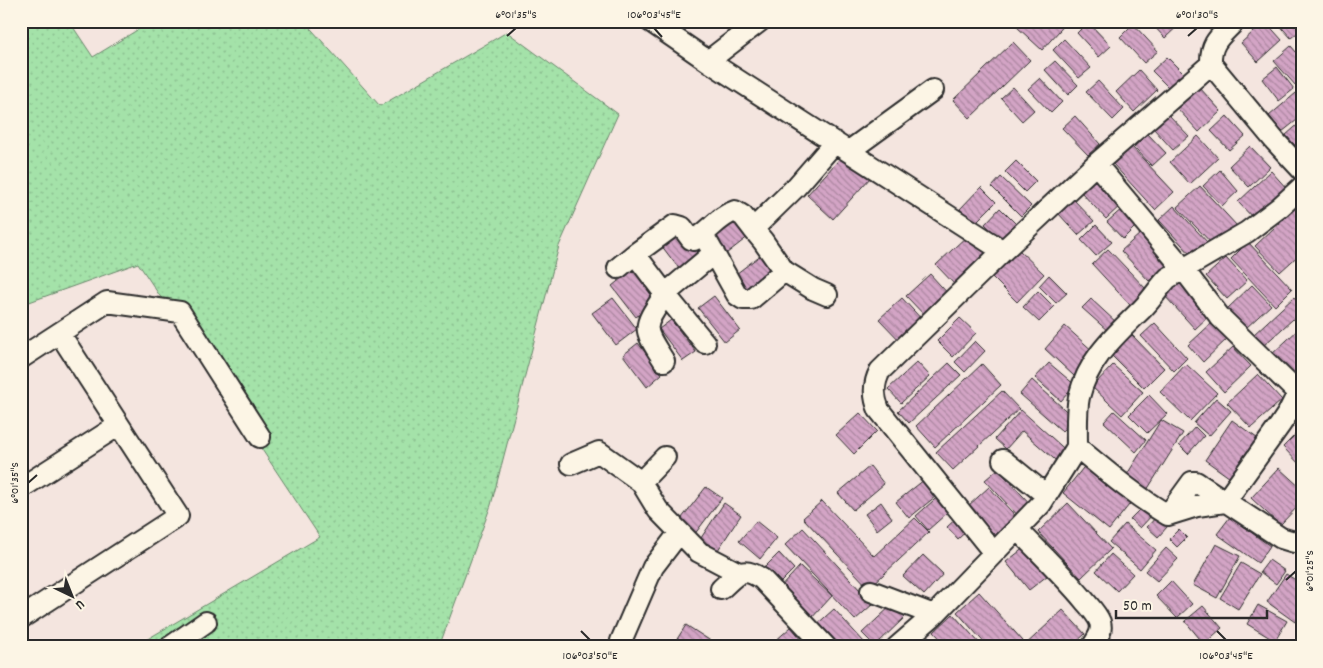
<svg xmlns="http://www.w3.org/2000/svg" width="1323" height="668" viewBox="0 0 1323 668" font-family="Dekko,sans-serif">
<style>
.grass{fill:url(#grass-dots);stroke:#68866a}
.building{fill:url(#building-back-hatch);stroke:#2b2b2b}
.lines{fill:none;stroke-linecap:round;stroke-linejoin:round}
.minor-casing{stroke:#2b2b2b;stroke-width:24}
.minor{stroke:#fcf5e5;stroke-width:20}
.ticks{fill:none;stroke:#2b2b2b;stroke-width:2}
.neatline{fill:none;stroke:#2b2b2b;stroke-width:2}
.ticks-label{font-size:12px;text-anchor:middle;fill:#2b2b2b}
</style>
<defs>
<pattern id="grass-dots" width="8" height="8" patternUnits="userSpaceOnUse" patternTransform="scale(1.25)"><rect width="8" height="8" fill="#a4e2a9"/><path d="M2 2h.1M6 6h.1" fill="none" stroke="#8dc292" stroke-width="1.8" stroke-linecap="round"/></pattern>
<pattern id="building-back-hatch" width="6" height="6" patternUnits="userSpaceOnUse" patternTransform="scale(1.25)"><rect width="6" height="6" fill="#d3a4c5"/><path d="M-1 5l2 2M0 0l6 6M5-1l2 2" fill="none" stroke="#ab86a0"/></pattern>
</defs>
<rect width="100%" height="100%" fill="#f4e5df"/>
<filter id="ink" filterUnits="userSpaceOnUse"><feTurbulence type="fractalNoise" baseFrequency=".02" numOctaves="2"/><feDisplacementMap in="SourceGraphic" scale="10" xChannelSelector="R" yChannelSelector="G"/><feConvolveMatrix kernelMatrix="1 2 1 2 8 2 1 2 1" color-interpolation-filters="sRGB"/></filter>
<g filter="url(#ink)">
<!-- grass -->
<path class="grass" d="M21,21H69L93,57L152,21H304L380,106L507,32L618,114L559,246L491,505L439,647H134L320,537L138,263L21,305Z"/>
<!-- building -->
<path class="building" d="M1022,21H1068L1042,50L1017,27Z
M1149,21H1183L1165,38Z
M1265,21L1282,40L1258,62L1241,43Z
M1276,21H1302V29L1291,38Z
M1088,22L1111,46L1099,57L1077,33Z
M1133,24L1158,51L1144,63L1120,37Z
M1064,39L1091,68L1079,78L1053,50Z
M1013,42L1030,60L970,118L953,100Z
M1291,46L1302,59V81L1296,86L1274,61Z
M1167,57L1188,78L1173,92L1152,71Z
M1055,61L1078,85L1068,95L1045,70Z
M1277,67L1294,89L1279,101L1262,79Z
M1139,70L1157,90L1134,112L1116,92Z
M1040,78L1062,102L1051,113L1028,89Z
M1098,81L1124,109L1113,120L1086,92Z
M1013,87L1034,110L1022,121L1001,98Z
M1199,87L1221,111L1199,132L1177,108Z
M1296,93L1302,100V116L1282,132L1269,116Z
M1168,114L1189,136L1173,150L1153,128Z
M1075,116L1100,144L1088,155L1062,128Z
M1227,116L1245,136L1229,150L1211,131Z
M1302,121V143L1297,148L1286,135Z
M1148,134L1166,153L1152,166L1134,147Z
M1198,136L1218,158L1190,184L1170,162Z
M1250,146L1270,167L1249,187L1229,166Z
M1132,147L1174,192L1155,210L1113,164Z
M844,154L871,177L833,219L807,195Z
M1016,161L1036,181L1025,192L1005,172Z
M1220,170L1238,191L1222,206L1203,186Z
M1271,171L1288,190L1255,220L1238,202Z
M1001,177L1031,206L1021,216L992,187Z
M1098,177L1122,204L1106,219L1081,192Z
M1200,186L1238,227L1216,248L1177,207Z
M981,187L996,202L975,223L960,209Z
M1073,199L1094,221L1078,235L1058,213Z
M1174,206L1208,243L1193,257L1159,220Z
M1296,207L1302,213V252L1280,272L1255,246Z
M1000,208L1021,229L1006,244L985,224Z
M1123,208L1138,224L1123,239L1107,222Z
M737,219L749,236L722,257L710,241Z
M1096,225L1112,242L1096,256L1081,240Z
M673,230L696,240L708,255L683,274L658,241Z
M970,233L990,255L957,287L936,265Z
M1141,233L1169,262L1149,281L1121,251Z
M1248,242L1292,289L1275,306L1231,259Z
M1018,249L1044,274L1017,302L991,276Z
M1108,249L1147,290L1130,305L1092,264Z
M766,251L779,269L746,295L732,277Z
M1226,258L1247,281L1227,299L1206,276Z
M638,265L663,296L636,317L612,286Z
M930,274L952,298L929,320L906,296Z
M1049,275L1067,293L1056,303L1039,286Z
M1180,281L1211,314L1195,329L1164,295Z
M1252,285L1271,305L1246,328L1227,309Z
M1038,291L1054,307L1039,322L1023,307Z
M714,296L740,330L725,342L698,308Z
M1294,297L1302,306V311L1263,346L1253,335Z
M613,298L637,329L616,345L592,313Z
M902,298L925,323L903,344L879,319Z
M1091,299L1117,323L1109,332L1082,308Z
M960,318L976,333L953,357L937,341Z
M671,320L696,352L683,361L659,329Z
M1214,321L1229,337L1203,362L1188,345Z
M1155,323L1187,358L1174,371L1141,336Z
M1065,326L1095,353L1074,376L1045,349Z
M1302,326V378L1297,383L1271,355Z
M1132,335L1164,368L1144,388L1111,355Z
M975,341L985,351L965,372L955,362Z
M638,343L662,374L647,387L623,355Z
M1233,347L1251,366L1224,392L1206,372Z
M917,362L930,376L901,403L888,389Z
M949,363L961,375L909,423L898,411Z
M1049,363L1075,385L1061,401L1035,378Z
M982,364L1001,385L935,447L916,426Z
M1186,364L1217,393L1190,421L1160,392Z
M1113,365L1143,392L1122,415L1092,387Z
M1258,374L1282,400L1251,428L1227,403Z
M1032,380L1074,418L1062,431L1020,394Z
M1002,391L1019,409L953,470L936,452Z
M1149,395L1167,414L1147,433L1129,415Z
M1216,398L1231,411L1209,436L1194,423Z
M1021,410L1070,454L1061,465L1022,431L1006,449L995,439Z
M1114,411L1146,440L1136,452L1104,422Z
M860,413L877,431L854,454L836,435Z
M1161,420L1183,433L1147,490L1126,476Z
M1232,420L1261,441L1233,480L1205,460Z
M1195,427L1204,436L1188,454L1179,445Z
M1295,435L1302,442V467L1283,447Z
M1087,463L1133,500L1109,530L1063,493Z
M870,466L884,484L853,510L838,493Z
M1279,468L1302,489V502L1280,525L1251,498Z
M998,469L1034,508L1021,519L985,480Z
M929,476L941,492L909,518L896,502Z
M706,487L722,498L694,535L678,523Z
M989,487L1021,522L1000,541L968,506Z
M942,493L954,507L928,530L916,516Z
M822,501L874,556L915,518L929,532L869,588L803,518Z
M881,502L892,518L877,530L865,514Z
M724,503L741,515L716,553L699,541Z
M1068,503L1111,549L1081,578L1038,532Z
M1146,503L1155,512L1140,528L1130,519Z
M961,514L972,526L958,539L947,527Z
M1157,516L1168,526L1158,537L1147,527Z
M1230,517L1270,546L1258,563L1217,534Z
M756,521L777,538L760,559L739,541Z
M1125,524L1156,550L1140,569L1109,542Z
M803,528L873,604L855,620L785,545Z
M1179,529L1187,537L1177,547L1169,539Z
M1029,544L1052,572L1029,590L1006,562Z
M1216,544L1240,556L1217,598L1193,585Z
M1166,548L1178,559L1157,581L1145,571Z
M779,553L794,569L779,584L764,568Z
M1111,554L1133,574L1117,591L1096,571Z
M923,555L943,574L924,595L903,576Z
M1269,560L1285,571L1276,584L1260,572Z
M1241,563L1260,574L1238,609L1220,598Z
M800,566L832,596L810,620L778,590Z
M1286,574L1302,584V612L1295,622L1267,602Z
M1171,581L1192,604L1177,618L1156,596Z
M979,592L1023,641L1017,647H988L957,612Z
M893,604L905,617L875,646L862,633Z
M1258,605L1287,621L1275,641L1247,624Z
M1203,606L1222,628L1204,644L1185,621Z
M834,609L864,642L859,647H835L815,626Z
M1063,610L1085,634L1071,647H1023Z
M953,614L983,647H948L934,632Z
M686,625L720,647H672Z
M791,627L808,647H778L774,642Z
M745,640L753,647H740Z"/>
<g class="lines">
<!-- minor casing -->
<g class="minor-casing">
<path id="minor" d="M650,21L708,61L1003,251
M1235,21C1221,36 1210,42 1211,64L1275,141L1302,170
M708,61L760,21
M849,151L933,90
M1096,164L1177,261L1220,317L1298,393L1288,413L1280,425L1225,502L1197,506L1168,515
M1302,187L1280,207L1247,232L1168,278C1159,287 1153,298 1143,308C1116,335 1089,357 1079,397C1076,411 1077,432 1077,447C1106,471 1135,496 1168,515L1192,482H1196L1281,538L1294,542L1302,540
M753,229L763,241L784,271L813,289L827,295
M708,243L737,295L743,299H751L784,271
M635,254L665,294C642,329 642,326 664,361
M618,268L635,254L675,225L682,227L691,239L694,240C709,232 719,216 735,211L743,216L753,229L796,187L835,142
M705,343L665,294L714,253
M21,358L107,302L180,312L260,437
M665,457L641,482L658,510L699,552L739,573
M1003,460L1046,495
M571,464L599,452L641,482
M21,488L119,425
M1017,529C1040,553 1063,575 1084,600C1089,606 1097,614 1100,622C1103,632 1097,639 1092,647
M994,553L879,410C873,396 873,384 880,371L1003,251L1096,164L1211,64
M721,589C737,575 741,565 762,579L826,647
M871,591L934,615
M21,618L178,516L60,334
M170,647L206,622
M623,647L621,641L653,567L679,533
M897,647L934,615L994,553L1041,504L1077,447"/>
</g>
<!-- minor -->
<use href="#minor" class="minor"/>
</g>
</g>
<!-- ticks -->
<path class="ticks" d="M654,28L662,37M507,36L516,28M1188,36L1197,28M28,483L37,475M1286,580L1296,571M581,631L590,640M1217,631L1226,640"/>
<!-- margin -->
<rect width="1323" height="668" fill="none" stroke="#fcf5e5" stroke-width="55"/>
<!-- north arrow -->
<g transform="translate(72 596) rotate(137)" stroke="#fcf5e5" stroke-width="4" paint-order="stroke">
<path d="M0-4L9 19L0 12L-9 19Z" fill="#2b2b2b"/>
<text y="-8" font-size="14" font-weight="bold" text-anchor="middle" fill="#2b2b2b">U</text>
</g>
<!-- scale -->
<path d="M1116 610v8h151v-8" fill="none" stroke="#2b2b2b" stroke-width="2.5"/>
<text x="1123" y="610" font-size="15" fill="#2b2b2b" stroke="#fcf5e5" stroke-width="4" paint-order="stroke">50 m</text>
<rect x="28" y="28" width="1268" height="612" class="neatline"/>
<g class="ticks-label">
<text x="516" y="18">6°01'35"S</text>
<text x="654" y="18">106°03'45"E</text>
<text x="1197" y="18">6°01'30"S</text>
<text transform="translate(14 483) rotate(-90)" y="4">6°01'35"S</text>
<text transform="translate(1309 571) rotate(-90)" y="4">6°01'25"S</text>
<text x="590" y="659">106°03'50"E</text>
<text x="1226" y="659">106°03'45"E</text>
</g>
</svg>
